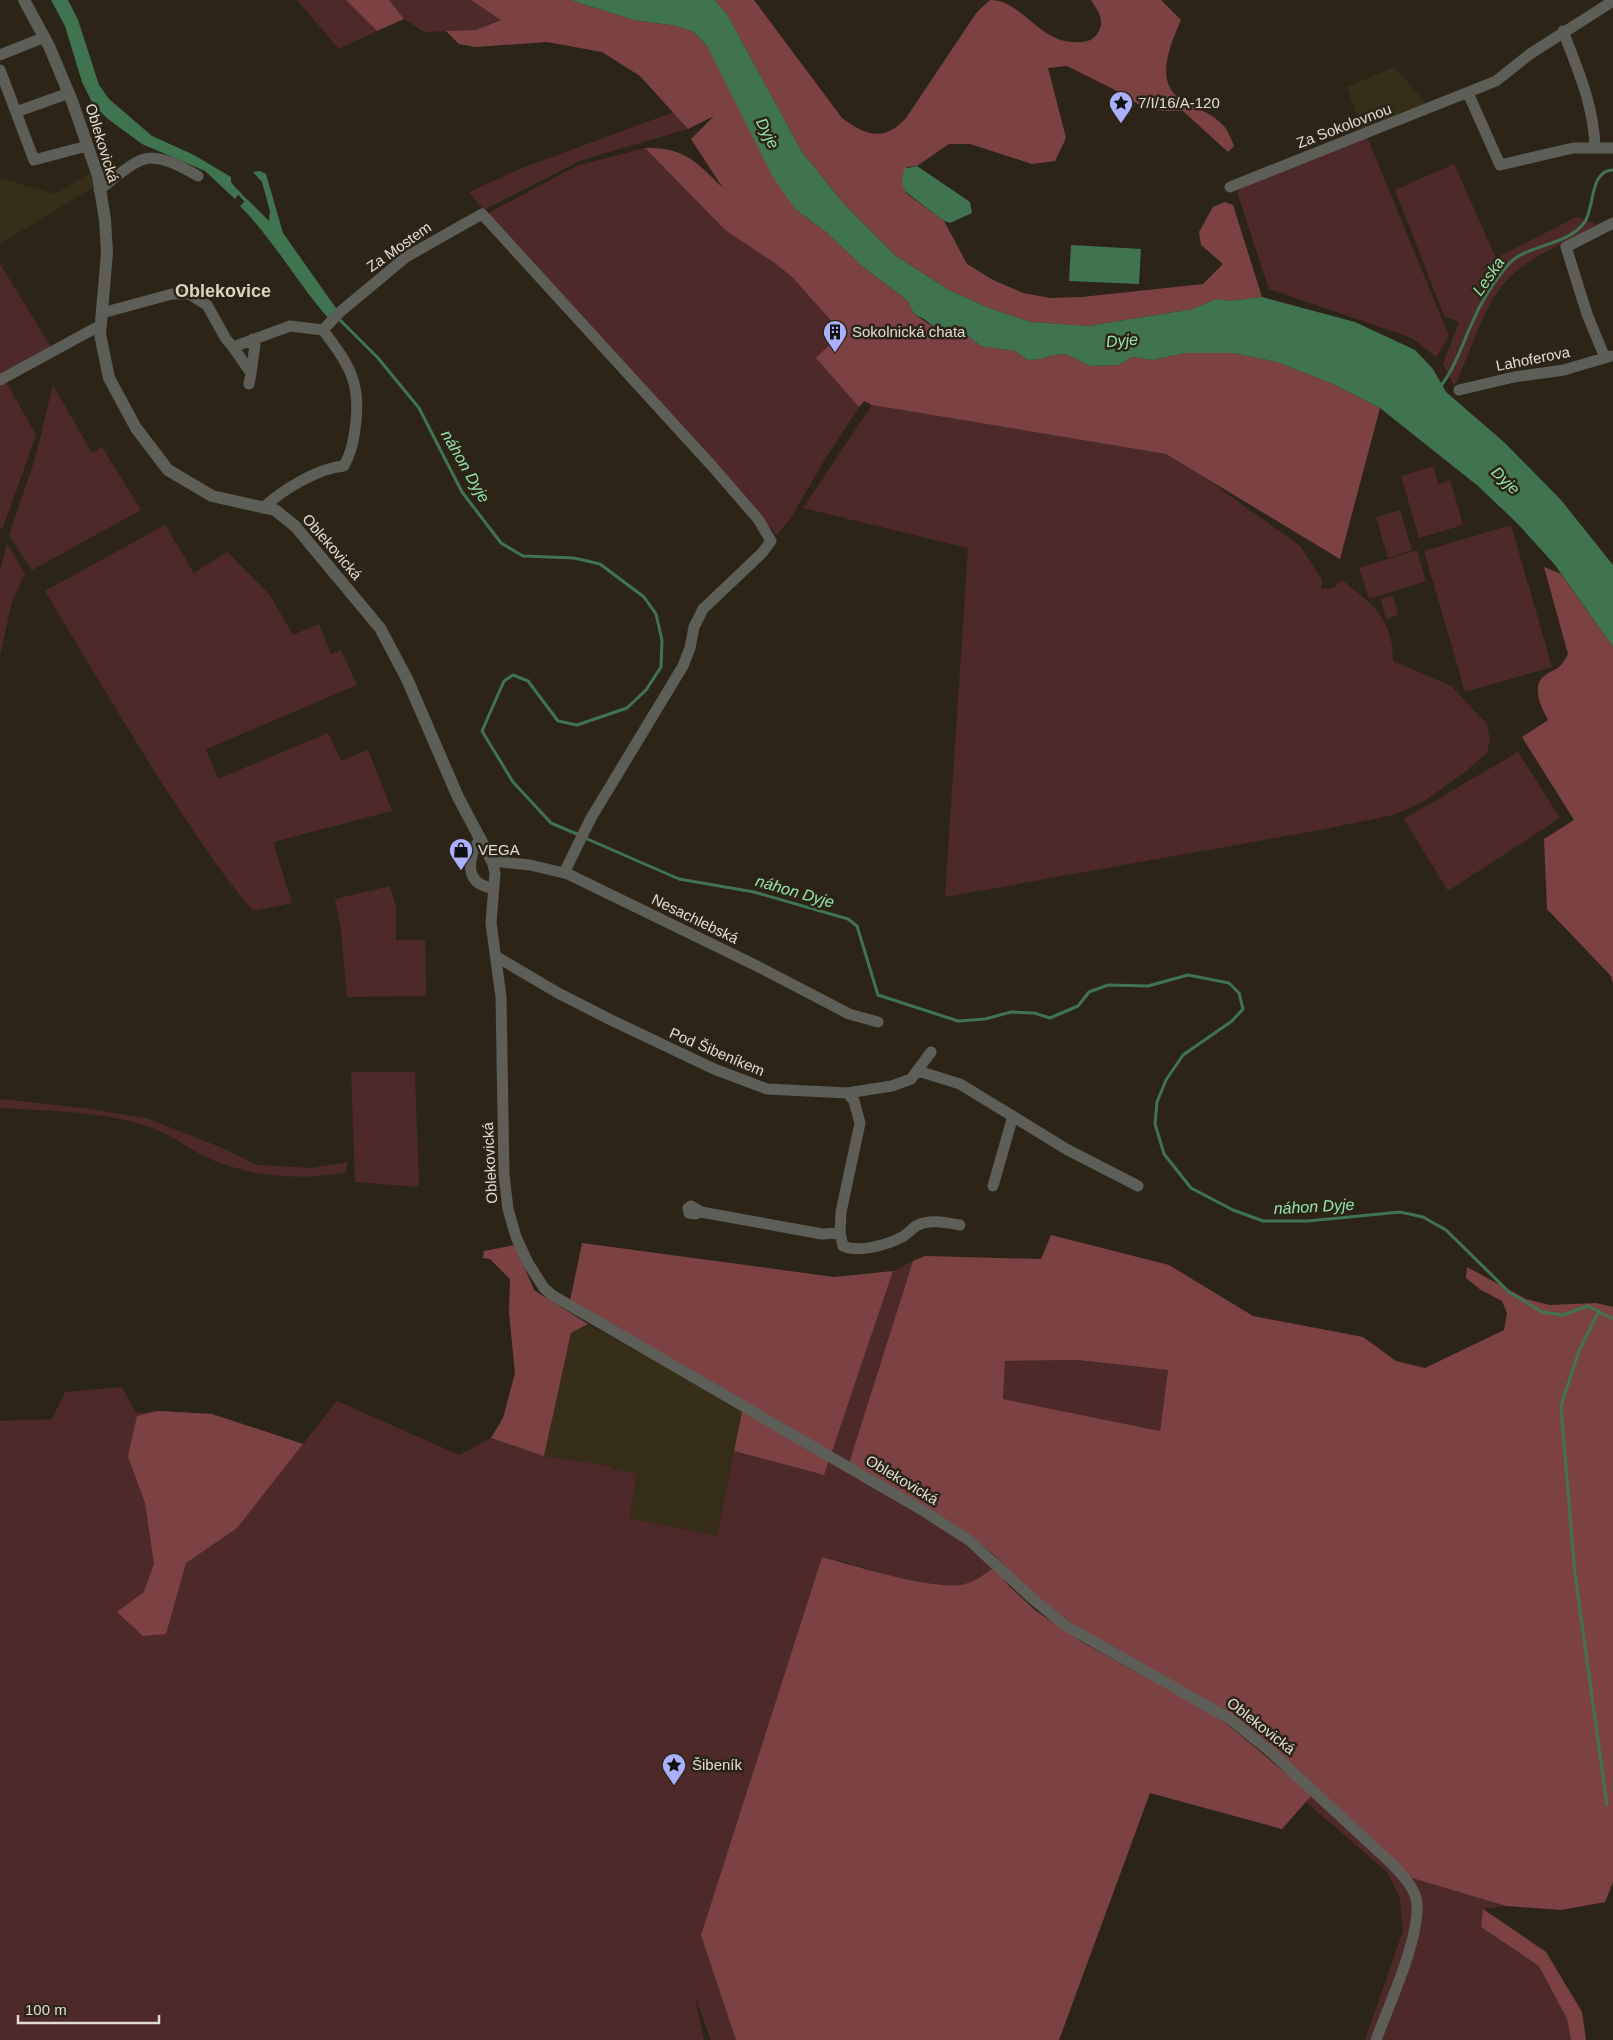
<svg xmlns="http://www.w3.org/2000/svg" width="1613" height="2040" viewBox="0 0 1613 2040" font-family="Helvetica,sans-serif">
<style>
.built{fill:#372e19}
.green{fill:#4e2929}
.forest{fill:#7c4243;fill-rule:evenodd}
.water{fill:#407451}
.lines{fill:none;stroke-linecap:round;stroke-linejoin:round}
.stream{stroke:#407451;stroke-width:3}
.minor{stroke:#5c5e57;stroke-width:11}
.tertiary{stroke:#5c5e57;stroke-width:12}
.labels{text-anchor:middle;stroke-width:5;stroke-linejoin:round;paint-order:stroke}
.poi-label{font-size:15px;fill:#e1ddd3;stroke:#2c2517;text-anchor:start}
.street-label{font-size:15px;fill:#e1ddd3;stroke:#2c2517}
.water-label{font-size:16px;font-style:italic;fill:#94e3ac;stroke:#2c2517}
.quarter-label{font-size:18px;font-weight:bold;fill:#dbd3c0;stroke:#2c2517}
</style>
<rect width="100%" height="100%" fill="#2c2517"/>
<!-- built -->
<path class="built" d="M1394,67L1426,103L1358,130L1361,128L1347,87Z
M93,171L97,185L0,244V178L55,194Z
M588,1324L742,1410L717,1536L630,1518L637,1474L610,1469V1466L544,1456L571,1333Z"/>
<!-- green -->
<path class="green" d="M297,0H346L377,31L339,49Z
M389,0H471L502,19L474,30L424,32L404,19Z
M674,112L688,129L582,160L484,210L469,192L522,168Z
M1367,137L1449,336L1436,357L1412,338L1269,289L1236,189Z
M645,148L725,230L776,264L793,278L842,333L817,358L859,407L822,464L792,516L777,535L487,214L576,166Z
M1454,164L1496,258L1576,217L1596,224C1570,243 1534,253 1511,276C1481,306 1473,350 1454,386L1443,364L1459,322L1444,316L1395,190Z
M0,264L51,347L0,375Z
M6,382L36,435L2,530L0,527V386Z
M53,385L92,453L102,447L141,510L32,570L9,535L35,459Z
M872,405L1166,454L1200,474L1300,546L1322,580L1321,589L1333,588L1342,580C1373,605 1393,618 1393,661L1451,686L1487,724L1490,739L1487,753L1466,771L1423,802L1393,815L1320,830L945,897L968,548L803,508Z
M1433,466L1438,484L1450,480L1463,525L1419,538L1401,476Z
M1400,510L1412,550L1388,558L1376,517Z
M165,525L194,573L227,552L269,594L293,635L319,624L331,654L341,650L357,685L206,749L218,779L328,733L341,761L368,750L392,811L273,842L292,903L253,911C217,869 188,823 158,777C120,716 82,653 45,591Z
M1511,525L1552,667L1465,692L1424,551Z
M7,543L25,574L12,601L0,656V571Z
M1417,550L1426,581L1369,599L1359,568Z
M1393,596L1398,615L1386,619L1381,599Z
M1518,752L1560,818L1448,891L1404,819Z
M390,886L396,908V940H425L426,996L347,997L341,930L335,899Z
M351,1072H415L419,1187L355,1182Z
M0,1099L83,1108L146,1118L220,1147L257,1165L312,1168L347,1162L346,1172C304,1181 255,1177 215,1161C192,1152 171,1133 147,1126C100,1111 49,1111 0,1108Z
M913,1261L849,1463L831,1453L893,1271Z
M1077,1360L1168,1370L1160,1431L1003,1399L1005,1361Z
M122,1387L136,1413L158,1411L212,1414L303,1444L337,1401L459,1455L491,1438L544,1456L610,1466L611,1469L637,1474L630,1518L717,1536L734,1451L823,1475L829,1461C885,1494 943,1525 994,1567C983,1576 973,1583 960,1585C920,1590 862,1564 822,1557L701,1935L736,2040H711L695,1997L704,2040H0V1421L52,1419L65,1392Z
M1312,1795L1390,1866L1413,1898L1412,1929L1372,2040H1365L1403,1931L1400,1898L1387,1872L1306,1802Z
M1412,1878L1506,1906L1483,1909L1481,1927L1539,1966L1567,2019L1571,2040H1379L1421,1928L1422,1913Z"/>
<!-- forest -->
<path class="forest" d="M346,0H389L404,19L377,31Z
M471,0H570L634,20L677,26L694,32L707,46L795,209L826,232L861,265L908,301L914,314L938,330H960L981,346L1015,351L1028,360L1041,359L1054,355L1066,354L1090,366L1119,365L1132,357L1153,360L1185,353H1233L1277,362L1333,384L1380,408L1340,559L1166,454L872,405L864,401L859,407L816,358L842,333L793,278L776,264L725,230L645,148C685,147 696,162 723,188L691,139L714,116L688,129L640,76L602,52L547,42L475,47L459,44L446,31L475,30L501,20Z
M715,0H754L842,118C866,136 884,142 906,118L977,12L990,0C995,0 1000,1 1005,3C1034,17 1045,45 1083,42C1093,41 1099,34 1101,25C1102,15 1096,8 1091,0H1161L1181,20C1170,45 1153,84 1183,101C1197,108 1211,113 1223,125C1228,130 1231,139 1234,146L1228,152L1183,111H1159L1143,107L1117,91L1067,66L1048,68L1066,138L1055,161L1032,164L970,144H949L917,166L907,167L906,193L944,221L967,264L993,280L1023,293L1050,298L1082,297L1203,284L1223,264L1201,245L1199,232L1213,207L1225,202L1233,205L1262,297L1228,301L1216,299L1193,309L1088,326L1031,322L989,308L949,290L896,256L844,204L802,152L728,16Z
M1544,567L1561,574L1613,647V984L1611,976L1547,909L1544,839L1574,820L1522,737L1548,720C1542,709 1532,689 1542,678C1553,667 1558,674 1568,654Z
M1051,1235L1169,1265L1253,1316L1363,1337L1396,1361L1425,1368L1504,1330L1507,1313L1502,1301L1481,1290L1466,1278L1467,1267L1526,1299L1549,1305L1596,1303L1613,1307V1882L1605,1902L1561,1910L1506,1906L1412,1878L1266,1741L1085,1632L1042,1603L992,1553L967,1533L849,1463L913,1261L925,1256L1041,1259ZM1077,1360L1168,1370L1160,1431L1003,1399L1005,1361Z
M582,1243L834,1277L893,1271L824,1475L734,1451L744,1402L570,1301Z
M515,1245L534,1290L588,1324L571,1333L544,1456L491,1438L503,1418L515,1373L509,1313L510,1279L490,1259L483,1258L484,1251Z
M158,1411L212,1414L303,1444L237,1528L186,1563L166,1634L143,1636L117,1612L144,1592L154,1564L145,1503L128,1456L137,1416Z
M822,1557C857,1566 927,1589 960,1585C973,1583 983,1576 994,1567L1009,1586L1036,1611L1082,1642L1221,1719L1312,1795L1282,1829L1150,1793L1059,2040H736L701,1935Z
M1483,1909L1546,1952L1582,2012L1586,2040H1571L1567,2019L1539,1966L1481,1927Z"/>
<!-- water -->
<path class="water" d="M51,0H68L78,20L99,85L109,99L152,136L194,155L231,177V182L240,193L235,199L205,171L142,144L108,119L94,106L82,82L65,26Z
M570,0H715L728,16L802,152L844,204L896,256L949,290L989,308L1031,322L1088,326L1193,309L1216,299L1228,301L1262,297L1355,322L1415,350L1433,369L1446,392L1505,443L1561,500L1613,565V647L1555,565L1518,524L1478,486L1380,408L1333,384L1277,362L1233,353H1185L1153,360L1132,357L1119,365L1090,366L1066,354L1054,355L1041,359L1028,360L1015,351L981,346L960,330H938L924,319L914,314L908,301L861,265L826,232L795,209L773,177L707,46L694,32L677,26L634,20Z
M917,166L970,202L972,213L950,223L944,221L906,192L902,184L904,169Z
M260,171L266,174L283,233L338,311L329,319C297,283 274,240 240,206L247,199L269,221L270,211L262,182L253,172Z
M1071,245L1141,249L1139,284L1069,281Z"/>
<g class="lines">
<!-- stream -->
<path class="stream" d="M237,191L248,203
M338,318L378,358L419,408L462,492L501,543L523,556L574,558L600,564L644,597L656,614L662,640L661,667L646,690L627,708L577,725L558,721L528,681L513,675L504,681L482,731L513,782L551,823L579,835
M1440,387C1455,368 1462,345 1472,323C1480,304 1493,283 1506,267C1525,243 1565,248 1584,223C1595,209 1589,170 1613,170
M585,838L679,879L754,892L848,919L857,926L878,995L958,1021L985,1019L1011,1012L1034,1013L1050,1018L1078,1006L1089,992L1108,985L1148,986L1188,975L1229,983L1239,993L1243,1009L1232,1021L1183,1055L1166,1080L1157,1102L1155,1124L1164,1154L1191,1188L1233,1210L1263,1221H1308L1400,1212L1423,1217L1446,1230L1509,1292L1542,1312L1563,1315L1588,1306L1613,1319
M1599,1311L1579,1351L1561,1406L1575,1574L1607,1805"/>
<!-- minor -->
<path class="minor" d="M1563,31C1578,70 1594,106 1595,148
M0,55L45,37
M0,70L34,160L87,146
M1468,93L1500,165L1573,148H1613
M16,112L69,93
M1230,187L1496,81L1530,54L1613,1
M99,190C143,156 145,146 198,176
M102,313L172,294H189L207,305L226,339L233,347L290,326L323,330C350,366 362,384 355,429C353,443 351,453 344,466C318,468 282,490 263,508
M323,330L340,312L406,257L482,214L712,466L758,519L771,541L762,553L703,609L694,627L690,648L683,666L591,818L564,873
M233,347L251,373L249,384
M1605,358L1587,314L1566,247L1613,223
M251,373L255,345L253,339
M0,380L101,325
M1459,390L1514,377L1564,370L1611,356
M480,838C468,858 463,883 492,888
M497,957L558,993L609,1019L714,1069L767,1089L847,1093L892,1086L911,1079L931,1052
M878,1022L849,1014L757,966L568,874L530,865L492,861L495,873L491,923L501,997L504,1175L508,1209L516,1237L528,1263L544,1288L552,1295L922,1510L970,1541L1034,1600L1066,1626L1230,1719L1272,1753L1392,1864C1401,1874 1412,1884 1416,1898C1424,1930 1388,2007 1376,2040
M918,1071L960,1084L1068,1150L1138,1186
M993,1186L1013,1116
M701,1212L695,1214L689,1213L688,1208L691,1206L701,1212L822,1234L840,1233L841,1212L860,1123L854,1101L847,1093
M840,1233L843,1246C859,1253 887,1245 902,1237C908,1234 912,1228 918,1225C930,1219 947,1223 960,1225"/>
<!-- tertiary -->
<path class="tertiary" d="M24,0L49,46L72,101L98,176L105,220L107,253L100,334L109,378L136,428L168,470L212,496L275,510L295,526L380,628L407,679L458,797L492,861"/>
</g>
<!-- icons -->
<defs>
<g id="sight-pin" transform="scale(1.25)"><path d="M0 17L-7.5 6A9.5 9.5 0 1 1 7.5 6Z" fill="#aab0fb" stroke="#2c2517"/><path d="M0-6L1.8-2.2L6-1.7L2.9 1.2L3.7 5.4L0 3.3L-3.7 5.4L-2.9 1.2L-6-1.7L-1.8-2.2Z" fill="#111"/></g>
<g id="building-pin" transform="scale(1.25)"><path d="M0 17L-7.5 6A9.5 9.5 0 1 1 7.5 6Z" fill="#aab0fb" stroke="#2c2517"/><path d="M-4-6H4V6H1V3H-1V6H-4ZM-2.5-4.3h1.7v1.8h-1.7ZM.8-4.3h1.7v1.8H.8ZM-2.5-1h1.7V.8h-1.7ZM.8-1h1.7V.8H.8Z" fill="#111"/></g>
<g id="shop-pin" transform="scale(1.25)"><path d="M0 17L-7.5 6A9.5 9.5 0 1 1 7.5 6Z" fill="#aab0fb" stroke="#2c2517"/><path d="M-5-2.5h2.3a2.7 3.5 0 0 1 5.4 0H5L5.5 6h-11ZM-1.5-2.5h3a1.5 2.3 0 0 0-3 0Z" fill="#111"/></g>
</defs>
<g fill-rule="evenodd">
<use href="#sight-pin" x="1121" y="103"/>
<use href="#building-pin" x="835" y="332"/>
<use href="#shop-pin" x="461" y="850"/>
<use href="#sight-pin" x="674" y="1765"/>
</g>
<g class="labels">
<!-- poi labels -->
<g class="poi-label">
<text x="1138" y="108">7/I/16/A-120</text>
<text x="852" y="337">Sokolnická chata</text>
<text x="478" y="855">VEGA</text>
<text x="692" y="1770">Šibeník</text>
</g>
<!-- street labels -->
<g class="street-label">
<text transform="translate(1344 126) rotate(-21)" y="5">Za Sokolovnou</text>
<text transform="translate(102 143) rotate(73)" y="5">Oblekovická</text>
<text transform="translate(399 247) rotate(-35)" y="5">Za Mostem</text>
<text transform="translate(1533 359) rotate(-11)" y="5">Lahoferova</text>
<text transform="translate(332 547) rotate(49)" y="5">Oblekovická</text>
<text transform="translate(695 919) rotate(26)" y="5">Nesachlebská</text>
<text transform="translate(717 1052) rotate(23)" y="5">Pod Šibeníkem</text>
<text transform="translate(490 1163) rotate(-93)" y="5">Oblekovická</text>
<text transform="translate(902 1480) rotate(31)" y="5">Oblekovická</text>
<text transform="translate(1261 1726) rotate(38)" y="5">Oblekovická</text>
</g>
<!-- water labels -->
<g class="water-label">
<text transform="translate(768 133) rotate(63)" y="6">Dyje</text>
<text transform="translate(1488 276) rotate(-55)" y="6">Leska</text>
<text transform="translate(1122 340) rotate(-5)" y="6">Dyje</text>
<text transform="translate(466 466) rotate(60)" y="6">náhon Dyje</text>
<text transform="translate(1506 480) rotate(44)" y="6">Dyje</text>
<text transform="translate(795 891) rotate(16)" y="6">náhon Dyje</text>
<text transform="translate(1314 1206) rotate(-3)" y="6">náhon Dyje</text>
</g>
<!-- quarter labels -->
<g class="quarter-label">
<text x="223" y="297">Oblekovice</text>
</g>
</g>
<!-- scale -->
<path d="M18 2015v8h141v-8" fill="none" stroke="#e1ddd3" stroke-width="2.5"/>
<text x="25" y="2015" font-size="15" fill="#e1ddd3" stroke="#2c2517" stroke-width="4" paint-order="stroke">100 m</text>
</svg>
